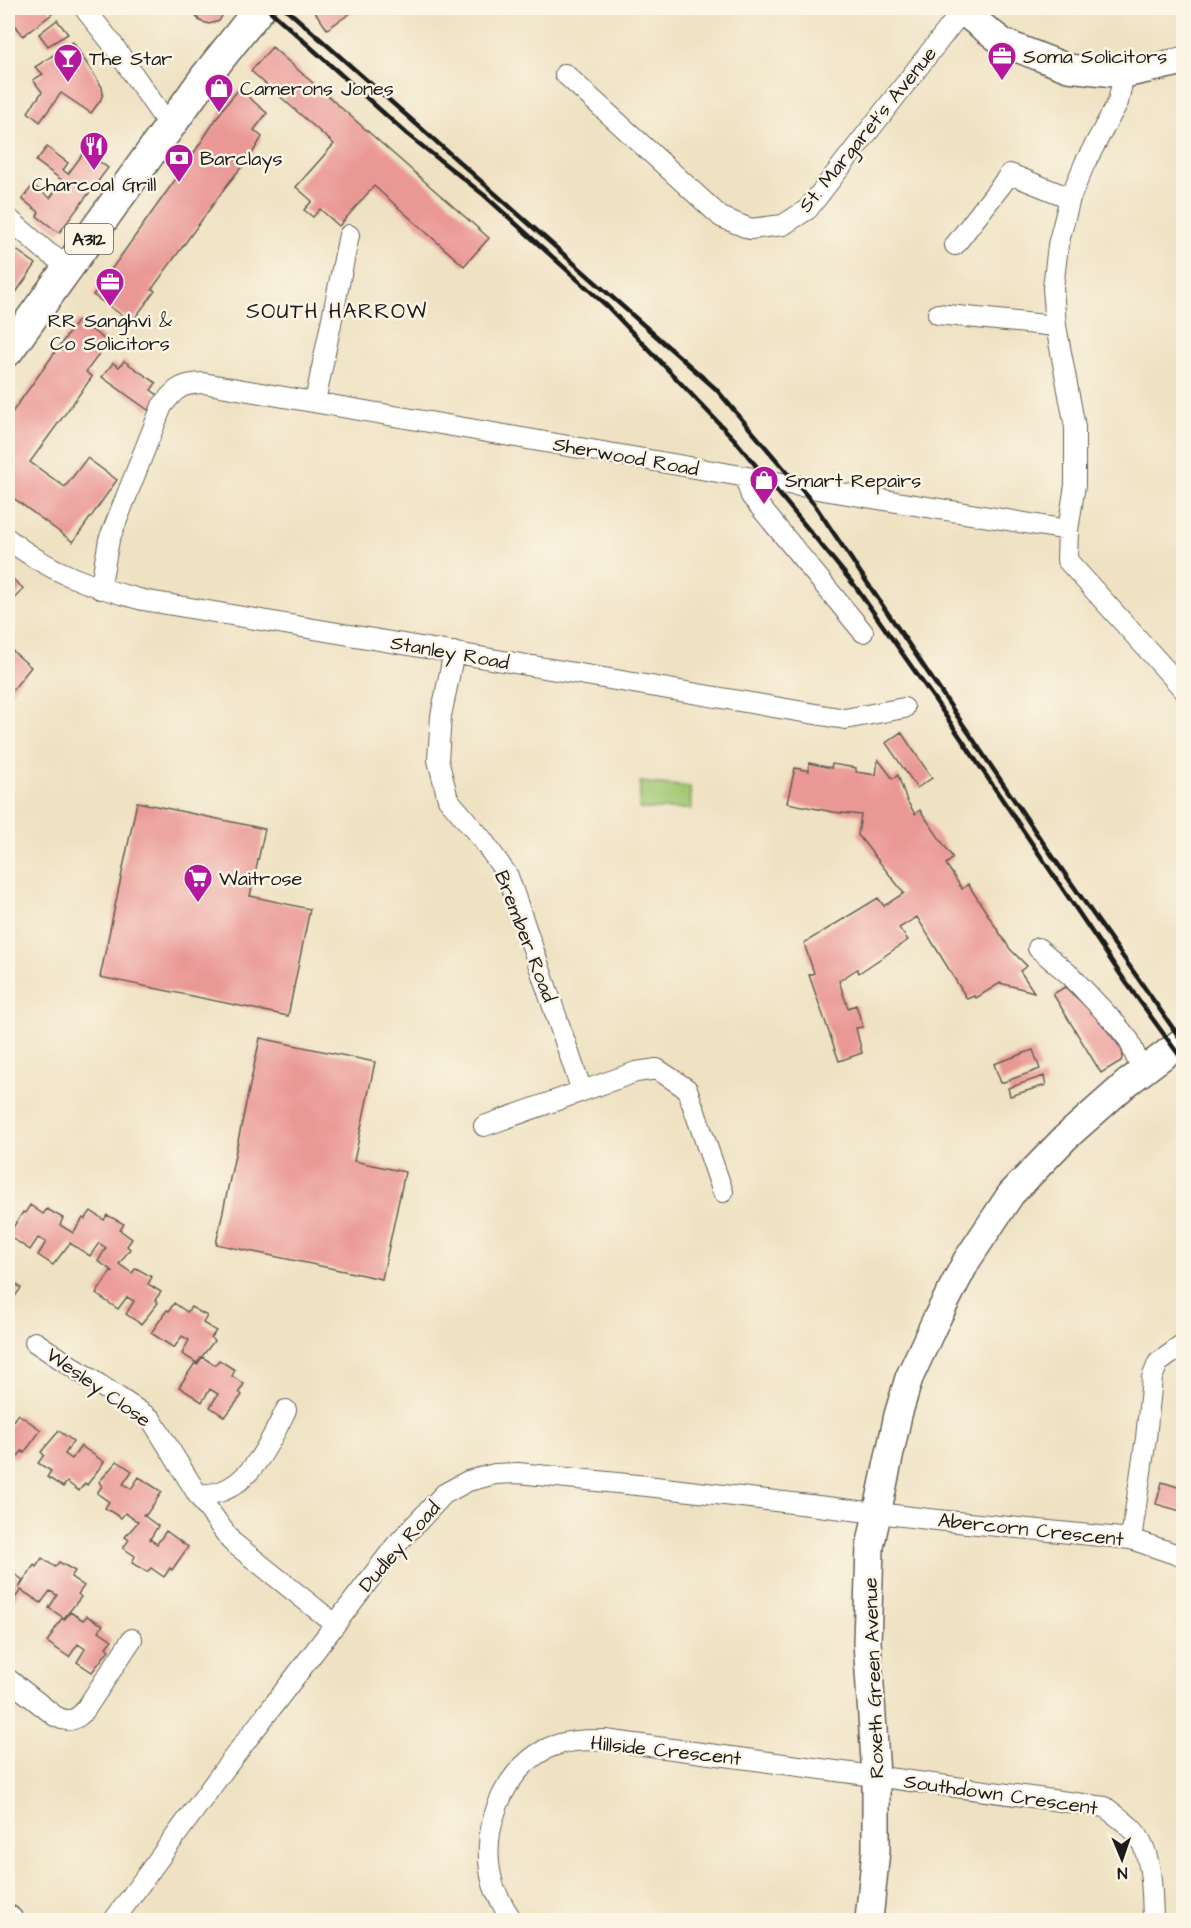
<svg xmlns="http://www.w3.org/2000/svg" width="1191" height="1928" viewBox="0 0 1191 1928" font-family="'Architects Daughter',sans-serif">
<style>
.green{fill:#a0c772;stroke:#5e7247;stroke-width:1.5}
.building{fill:#ea9895}
.lines{fill:none;stroke-linecap:round;stroke-linejoin:round}
.street-casing{stroke:#666156;stroke-width:22}
.secondary-casing{stroke:#666156;stroke-width:30}
.primary-casing{stroke:#666156;stroke-width:33}
.street{stroke:#fff;stroke-width:20}
.secondary{stroke:#fff;stroke-width:27}
.primary{stroke:#fff;stroke-width:30}
.rail{stroke:#1c1c1c;stroke-width:4.5}
.labels{text-anchor:middle;stroke-width:5;stroke-linejoin:round;paint-order:stroke}
.shield{fill:#fcf5e5;stroke:#5f5d58;stroke-width:1.5}
.shield-label{font-size:18px;font-weight:bold;fill:#1c1c1c}
.poi-label{font-size:20px;fill:#1c1c1c;stroke:#fcf5e5;text-anchor:start}
.street-label{font-size:20px;fill:#1c1c1c;stroke:#fcf5e5}
.neighbourhood-label{font-size:21px;letter-spacing:1.5px;fill:#1c1c1c;stroke:#fcf5e5}
</style>
<rect width="100%" height="100%" fill="#fcf5e5"/>
<filter id="ink" filterUnits="userSpaceOnUse"><feTurbulence type="fractalNoise" baseFrequency=".0167" numOctaves="2"/><feDisplacementMap in="SourceGraphic" scale="12" xChannelSelector="R" yChannelSelector="G"/><feConvolveMatrix kernelMatrix="1 2 1 2 8 2 1 2 1" color-interpolation-filters="sRGB"/></filter>
<filter id="wash" filterUnits="userSpaceOnUse"><feTurbulence type="fractalNoise" baseFrequency=".008" numOctaves="4" result="noise"/><feDisplacementMap in="SourceGraphic" scale="24" xChannelSelector="R" yChannelSelector="G"/><feGaussianBlur stdDeviation="1.35" result="paint"/><feColorMatrix in="noise" values="0 0 0 0 0 0 0 0 0 0 0 0 0 0 0 0 0 1.4 0 .05"/><feComposite in="paint" operator="in"/></filter>
<g filter="url(#wash)">
<rect width="100%" height="100%" fill="#efe2c3"/>
<!-- green -->
<path class="green" d="M640,782L690,787L691,809H640Z"/>
<g id="blocks">
<!-- building -->
<path class="building" d="M8,8H48L52,14L23,36L8,16Z
M189,8H224V12L219,21L209,24L200,21Z
M312,8H358L327,29Z
M57,20L68,34L48,46L39,34Z
M73,42L102,87L103,94L100,101L91,113L61,93L40,122L28,112L42,92L33,80L43,74L35,67Z
M272,47L489,238L464,266L374,186L339,226L320,209L313,217L304,210L312,201L296,187L334,144L251,71Z
M239,89L267,113L254,130L262,137L252,154L227,185L152,289L155,291L132,322L93,295L190,159L224,107Z
M47,147L68,163L63,170L68,174L85,151L108,168L59,233L37,216L39,212L22,199L33,185L50,198L63,181L36,161Z
M8,244L36,264L8,304Z
M78,320L108,342L86,372L92,377L30,462L65,487L87,458L117,480L73,542L8,494V418Z
M124,361L156,383L151,390L159,396L148,410L102,377L113,363L119,367Z
M8,575L23,588L8,607Z
M8,647L31,667L8,696Z
M901,732L932,778L917,788L886,743Z
M878,759L893,779L898,775L907,801L915,814L920,810L953,858L946,864L962,889L968,884L1010,949L1027,966L1020,971L1034,992L1000,983L976,998L974,996L967,999L917,917L899,928L908,940L859,973L857,969L839,981L848,1008L856,1005L863,1027L856,1028L862,1053L839,1061L809,975L814,973L804,943L878,898L884,906L904,893L858,835L861,815L833,812L787,803L795,768L809,771V763L831,768L832,764L856,768V772L876,775Z
M137,802L265,829L250,896L310,909L288,1016L100,977Z
M1065,987L1095,1015L1121,1048L1123,1055L1121,1061L1101,1073L1053,994Z
M260,1038L375,1062L354,1161L405,1172L382,1279L216,1244Z
M1033,1050L1040,1069L1001,1083L994,1064Z
M1044,1076L1046,1085L1010,1096L1008,1088Z
M30,1205L43,1214L47,1209L63,1218L60,1225L73,1233L83,1218L85,1219L91,1211L104,1220L107,1215L124,1224L120,1230L132,1239L127,1246L130,1249L119,1264L132,1273L136,1268L152,1277L148,1284L161,1292L155,1300L158,1303L141,1324L126,1314L134,1301L127,1297L118,1309L96,1294L111,1271L114,1272L98,1261L106,1248L99,1243L90,1256L70,1243L53,1265L38,1255L46,1242L38,1238L30,1250L8,1235L23,1212L25,1213Z
M8,1277L21,1288L11,1302L8,1300Z
M174,1303L187,1312L191,1307L207,1316L203,1323L216,1331L211,1338L214,1341L197,1363L182,1354L189,1340L182,1336L174,1348L151,1333L167,1310L169,1311Z
M202,1357L215,1365L219,1360L235,1370L232,1376L244,1384L239,1392L242,1395L225,1417L210,1407L218,1394L210,1389L202,1402L179,1387L195,1363L197,1365Z
M18,1414L41,1430L24,1453L22,1451L16,1459L8,1453V1425L9,1426Z
M59,1431L73,1441L65,1454L72,1459L81,1446L104,1462L87,1485L85,1483L79,1491L67,1482L63,1487L47,1477L51,1471L38,1463L44,1455L41,1452Z
M117,1461L132,1471L123,1484L131,1489L139,1477L162,1492L146,1515L144,1514L143,1515L158,1526L150,1539L157,1544L166,1531L188,1547L172,1570L170,1568L164,1577L151,1568L147,1572L132,1563L135,1556L123,1548L129,1540L125,1537L138,1522L125,1513L121,1518L105,1508L109,1502L97,1493L102,1486L99,1482Z
M1162,1482L1184,1489V1512L1156,1504Z
M42,1558L55,1567L59,1562L75,1571L71,1577L84,1586L78,1594L81,1597L64,1618L49,1608L57,1595L50,1591L41,1603L21,1590L8,1607V1561L14,1565L10,1571L23,1580L19,1588L34,1565L36,1567Z
M70,1612L83,1620L87,1616L103,1625L99,1631L112,1640L106,1647L109,1650L92,1672L77,1662L85,1649L78,1644L69,1657L47,1642L62,1618L64,1620Z"/>
</g>
</g>
<g filter="url(#ink)">
<use href="#blocks" fill-opacity="0" stroke="#666156" stroke-width="1.5"/>
<g class="lines">
<!-- street casing -->
<g class="street-casing">
<path id="street" d="M84,8L111,42L169,126
M565,74L721,217L750,229L783,225L808,209L962,11
M1124,74L1118,102L1085,163L1070,198L1058,245L1053,288L1056,326L1075,427V485L1068,530L1067,560L1184,690
M8,218L47,252L69,267
M955,245L1010,174L1070,198
M938,314L1056,326
M315,402L349,235
M745,477L751,496L863,632
M8,539C49,572 92,587 143,600L845,719L904,708
M100,589L109,540L162,406C176,388 181,384 203,383L817,489L1068,530
M454,652L441,716L438,760L448,799L482,839L508,876L582,1091
M1038,948L1071,976L1115,1023L1129,1040L1142,1072
M484,1126L636,1072L657,1069L687,1089L723,1192
M35,1342L151,1419L198,1495L231,1541L335,1624
M198,1495C206,1494 215,1494 222,1491C253,1480 272,1438 286,1410
M1131,1539L1146,1438L1152,1378L1158,1363L1184,1344
M8,1679L55,1716C68,1723 76,1721 85,1710L132,1639
M114,1920L223,1771L396,1545L444,1494L468,1481L495,1474L518,1473L647,1486L937,1520L1131,1539L1184,1557
M512,1920C505,1909 497,1897 493,1884C479,1835 500,1773 546,1749C565,1740 584,1740 605,1740L1105,1807C1114,1814 1126,1822 1134,1831C1153,1852 1152,1893 1153,1920"/>
</g>
<!-- secondary casing -->
<g class="secondary-casing">
<path id="secondary" d="M958,8L1004,43L1068,68L1124,74L1184,61
M8,1919L9,1920
M869,1920L876,1850V1775L867,1642L870,1547L898,1415L909,1378L936,1320L967,1260L1011,1194L1065,1138L1127,1083L1184,1040"/>
</g>
<!-- primary casing -->
<g class="primary-casing">
<path id="primary" d="M8,351L206,76L260,8"/>
</g>
<!-- street -->
<use href="#street" class="street"/>
<!-- secondary -->
<use href="#secondary" class="secondary"/>
<!-- primary -->
<use href="#primary" class="primary"/>
<!-- rail -->
<path class="rail" d="M267,8L407,134L484,195L608,307L734,439L855,586L935,700L1125,981L1184,1062
M285,8L716,389L814,504L1037,834L1184,1044"/>
</g>
</g>
<!-- icons -->
<defs>
<g id="office-pin" transform="scale(1.5)"><path d="M0 17L-7.5 6A9.5 9.5 0 1 1 7.5 6Z" fill="#b5179e" stroke="#fcf5e5"/><path d="M-6-3h4V-5.5h4V-3h4V5H-6ZM-1-4.5V-3h2v-1.5ZM-6 0V1H6V0Z" fill="#fff"/></g>
<g id="bar-pin" transform="scale(1.5)"><path d="M0 17L-7.5 6A9.5 9.5 0 1 1 7.5 6Z" fill="#b5179e" stroke="#fcf5e5"/><path d="M-6-5H6L.8 .8V4.5H3.5V6h-7V4.5H-.8V.8Z" fill="#fff"/></g>
<g id="shop-pin" transform="scale(1.5)"><path d="M0 17L-7.5 6A9.5 9.5 0 1 1 7.5 6Z" fill="#b5179e" stroke="#fcf5e5"/><path d="M-5-2.5h2.3a2.7 3.5 0 0 1 5.4 0H5L5.5 6h-11ZM-1.5-2.5h3a1.5 2.3 0 0 0-3 0Z" fill="#fff"/></g>
<g id="restaurant-pin" transform="scale(1.5)"><path d="M0 17L-7.5 6A9.5 9.5 0 1 1 7.5 6Z" fill="#b5179e" stroke="#fcf5e5"/><path d="M-5-6h1v4h1v-4h1v4h1v-4h1v5L-1.5 .5V6h-2V.5L-5-1ZM5-6V6H3V1.5H1.5Q1.5-4 5-6Z" fill="#fff"/></g>
<g id="bank-pin" transform="scale(1.5)"><path d="M0 17L-7.5 6A9.5 9.5 0 1 1 7.5 6Z" fill="#b5179e" stroke="#fcf5e5"/><path d="M-6-4H6V4H-6ZM0-2.3a2.3 2.3 0 1 0 0 4.6a2.3 2.3 0 1 0 0-4.6Z" fill="#fff"/></g>
<g id="supermarket-pin" transform="scale(1.5)"><path d="M0 17L-7.5 6A9.5 9.5 0 1 1 7.5 6Z" fill="#b5179e" stroke="#fcf5e5"/><path d="M-6-5.5h2.5l.6 2H6L4.5 2H-2.5L-4.4-4H-6ZM-1.5 3.2a1.3 1.3 0 1 0 .1 0ZM3 3.2a1.3 1.3 0 1 0 .1 0Z" fill="#fff"/></g>
</defs>
<g fill-rule="evenodd">
<use href="#office-pin" x="1002" y="56"/>
<use href="#bar-pin" x="68" y="58"/>
<use href="#shop-pin" x="219" y="88"/>
<use href="#restaurant-pin" x="94" y="146"/>
<use href="#bank-pin" x="179" y="158"/>
<use href="#office-pin" x="110" y="282"/>
<use href="#shop-pin" x="764" y="480"/>
<use href="#supermarket-pin" x="198" y="878"/>
</g>
<g class="labels">
<!-- shield labels -->
<rect class="shield" x="65" y="224" width="48" height="30" rx="4.5"/>
<g class="shield-label">
<text x="89" y="245">A312</text>
</g>
<!-- poi labels -->
<g class="poi-label">
<text x="1023" y="63">Soma Solicitors</text>
<text x="89" y="65">The Star</text>
<text x="240" y="95">Camerons Jones</text>
<text x="200" y="165">Barclays</text>
<text x="94" y="191" text-anchor="middle">Charcoal Grill</text>
<text x="110" y="327" text-anchor="middle">RR Sanghvi &amp;<tspan x="110" dy="23">Co Solicitors</tspan></text>
<text x="785" y="487">Smart Repairs</text>
<text x="219" y="885">Waitrose</text>
</g>
<!-- street labels -->
<g class="street-label">
<text transform="translate(867 129) rotate(-51)" y="7">St. Margaret's Avenue</text>
<text transform="translate(626 456) rotate(10)" y="7">Sherwood Road</text>
<text transform="translate(450 652) rotate(10)" y="7">Stanley Road</text>
<text transform="translate(526 936) rotate(69)" y="7">Brember Road</text>
<text transform="translate(99 1387) rotate(35)" y="7">Wesley Close</text>
<text transform="translate(1031 1529) rotate(6)" y="7">Abercorn Crescent</text>
<text transform="translate(399 1546) rotate(-49)" y="7">Dudley Road</text>
<text transform="translate(873 1678) rotate(-92)" y="7">Roxeth Green Avenue</text>
<text transform="translate(666 1750) rotate(6)" y="7">Hillside Crescent</text>
<text transform="translate(1001 1794) rotate(8)" y="7">Southdown Crescent</text>
</g>
<!-- neighbourhood labels -->
<g class="neighbourhood-label">
<text x="337" y="318">SOUTH HARROW</text>
</g>
</g>
<!-- margin -->
<rect width="1191" height="1928" fill="none" stroke="#fcf5e5" stroke-width="30"/>
<!-- north arrow -->
<g transform="translate(1122 1859) rotate(178)" stroke="#fcf5e5" stroke-width="4.5" paint-order="stroke">
<path d="M0-4.5L10 22L0 15L-10 22Z" fill="#1c1c1c"/>
<text y="-9" font-size="16" font-weight="bold" text-anchor="middle" fill="#1c1c1c">N</text>
</g>
</svg>
